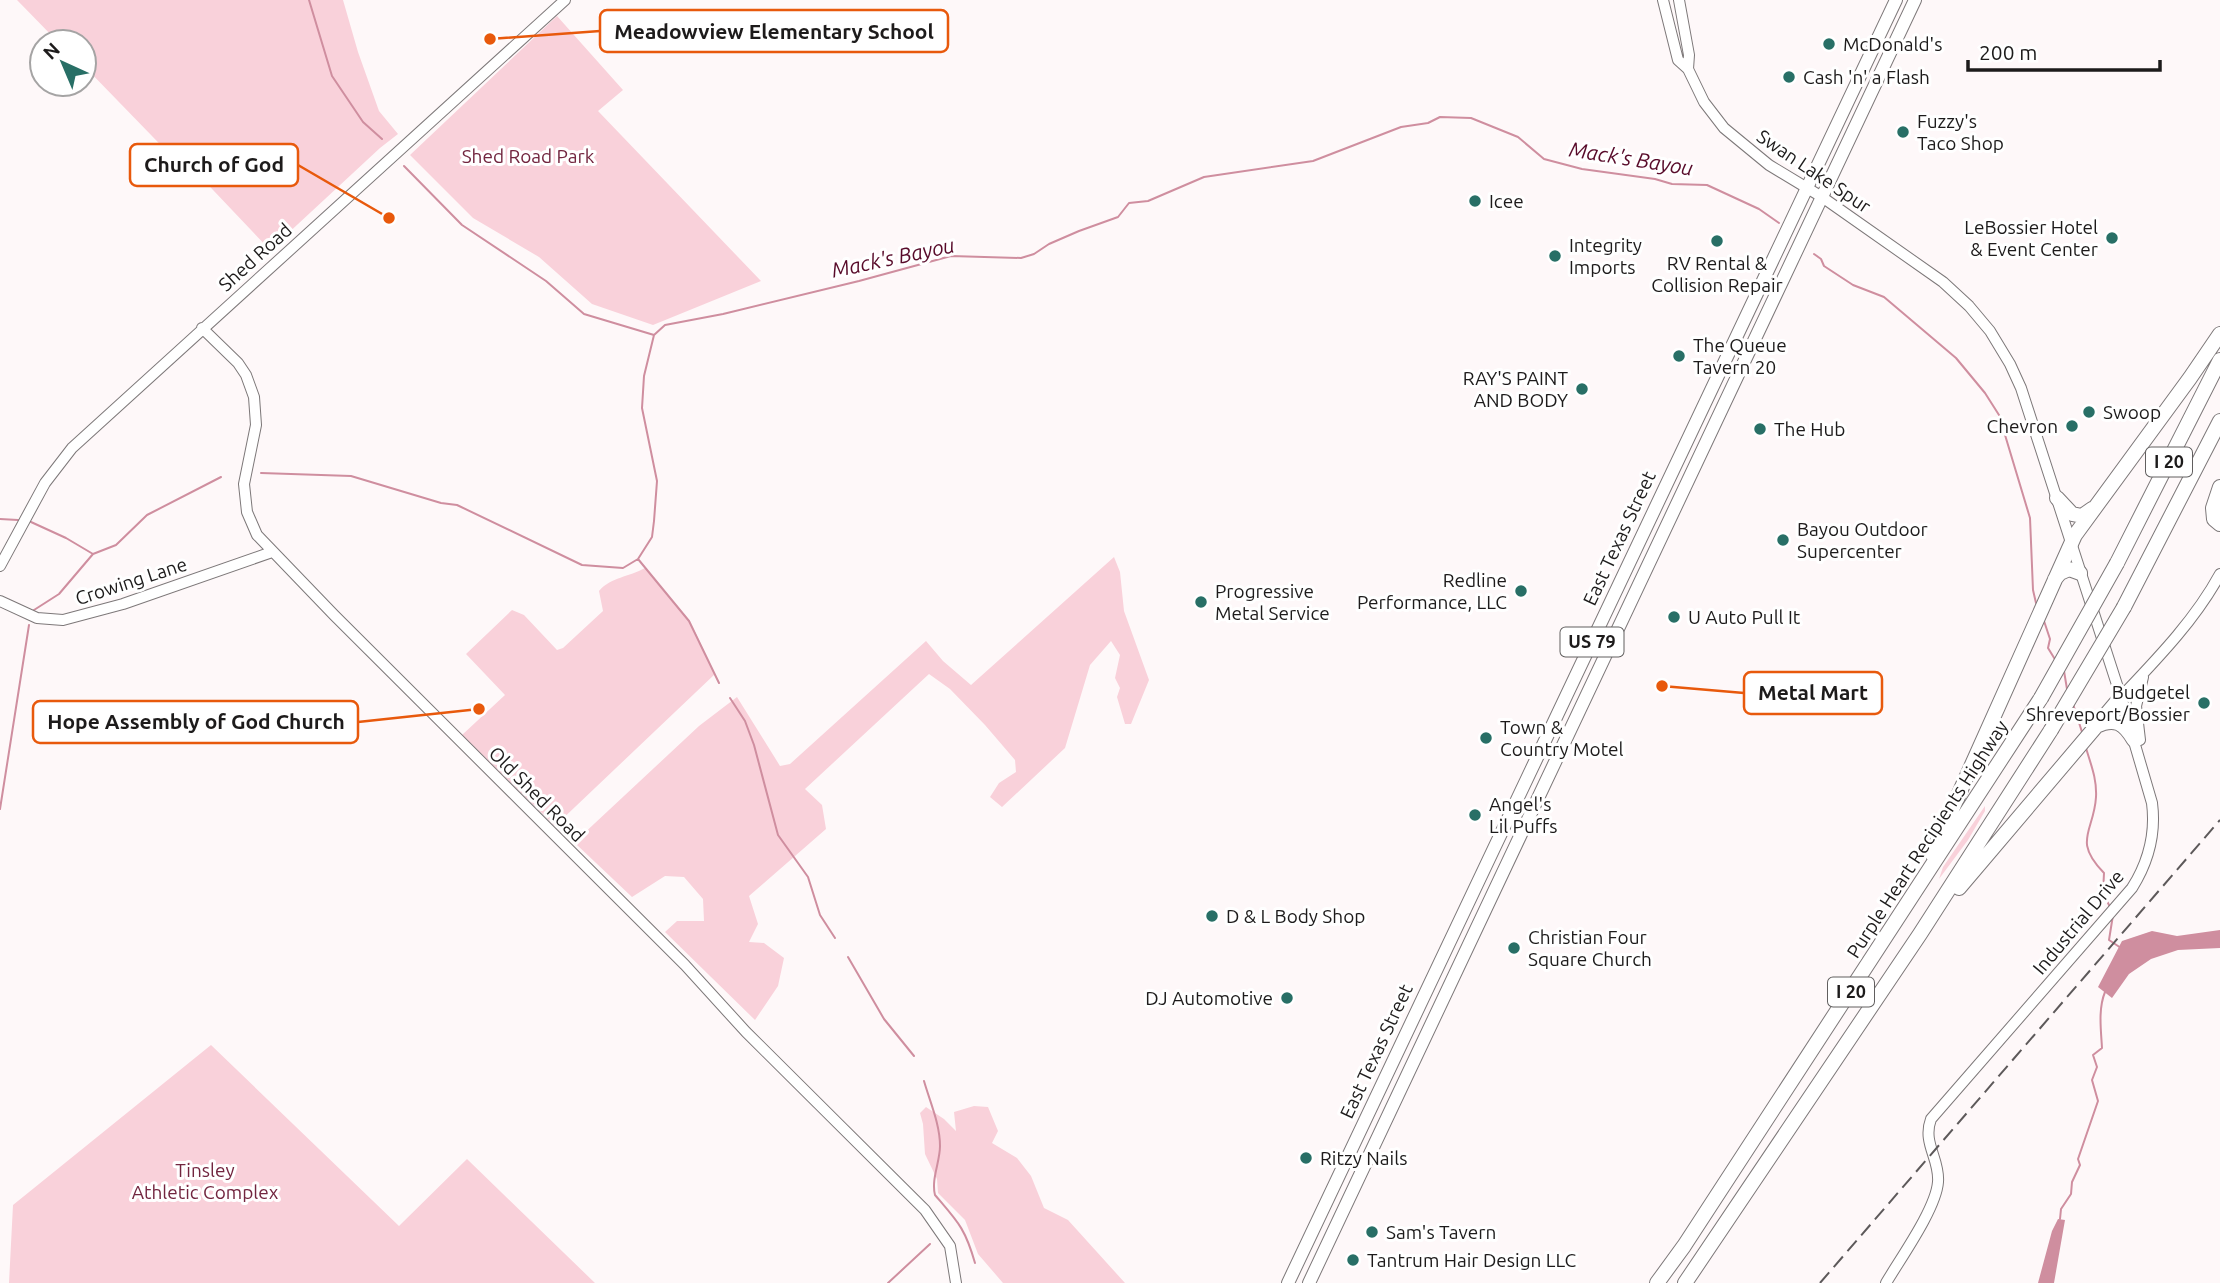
<svg xmlns="http://www.w3.org/2000/svg" width="2220" height="1283" viewBox="0 0 2220 1283" font-family="Ubuntu,sans-serif">
<style>
.green{fill:#f9d1da}
.water{fill:#cf8e9f}
.lines{fill:none;stroke-linecap:round;stroke-linejoin:round}
.stream{stroke:#cf8e9f;stroke-width:2}
.secondary-casing{stroke:#7d7879;stroke-width:12}
.primary-casing{stroke:#7d7879;stroke-width:14}
.highway-casing{stroke:#7d7879;stroke-width:16}
.secondary{stroke:#fff;stroke-width:10}
.primary{stroke:#fff;stroke-width:12}
.highway{stroke:#fff;stroke-width:14}
.rail{stroke:#5d595a;stroke-width:2;stroke-dasharray:14 7;stroke-linecap:butt}
.highway-bridge-casing{stroke:#7d7879;stroke-width:16;stroke-linecap:butt}
.highway-bridge{stroke:#fff;stroke-width:14}
.poi-dot{fill:#286f66;stroke:#fff;stroke-width:2.5}
.labels{text-anchor:middle;stroke-width:6;stroke-linejoin:round;paint-order:stroke}
.shield{fill:#fff;stroke:#615f5f;stroke-width:2}
.shield-label{font-size:18px;font-weight:bold;fill:#1d1b1b}
.poi-label{font-size:19px;fill:#1d1b1b;stroke:#fff;text-anchor:start}
.park-label{font-size:19px;fill:#72253f;stroke:#fff}
.street-label{font-size:19px;fill:#1d1b1b;stroke:#fff}
.water-label{font-size:21px;font-style:italic;fill:#580b2a;stroke:#fff}
.leader{fill:none;stroke:#e8590c;stroke-width:2.5}
.callout-dot{fill:#e8590c;stroke:#fff;stroke-width:2.5}
.callout{fill:#fff;stroke:#e8590c;stroke-width:2.5}
.callout-label{font-size:21px;text-anchor:middle;font-weight:bold;fill:#1d1b1b}
</style>
<rect width="100%" height="100%" fill="#fef8f9"/>
<!-- green -->
<path class="green" d="M17,0H343L358,52L379,111L398,134L380,148L270,250L195,171L185,170L84,66V42H58Z
M557,16L623,90L598,111L761,281L653,325L592,304L539,257L473,218L410,155Z
M1114,557L1120,572L1124,611L1149,680L1131,724H1125L1117,697L1120,688L1115,678L1120,655L1111,641L1090,665L1065,748L1002,807L990,797L999,783L1016,772L1015,760L985,725L950,689L929,674L805,789L822,805L826,829L749,896L758,924L749,942L764,943L784,958L778,986L755,1020L665,932L677,921H704L703,899L684,877L665,876L632,897L577,845L579,838L699,726L737,697L780,766L790,764L926,641L943,661L971,685Z
M645,568L690,621L715,674L555,826L462,735L505,695L466,654L512,610L524,615L557,650L563,648L603,611L599,591C611,577 629,577 645,568Z
M1985,806V811L1968,840L1939,879L1943,867Z
M211,1045L399,1226L467,1159L595,1283H9L13,1205Z
M974,1106L988,1107L998,1131L992,1143L1017,1158L1031,1176L1044,1208L1068,1220L1125,1283H1003L978,1254L965,1220L938,1193L937,1179L925,1154L923,1124L920,1113L926,1107L944,1119L956,1131L954,1112Z"/>
<!-- water -->
<path class="water" d="M2220,930V948L2178,950L2151,959L2129,974L2112,998L2098,987L2122,941L2152,931L2177,936Z
M2058,1219L2065,1220L2054,1283H2038L2052,1231Z"/>
<g class="lines">
<!-- stream -->
<path class="stream" d="M309,0L332,76L363,122L382,139
M404,166L462,225L546,281L584,314L654,335L665,325L723,314L859,281L951,256L1021,258L1034,254L1049,244L1079,231L1118,217L1129,203L1148,201L1204,177L1313,161L1401,127L1428,123L1440,117L1471,118L1518,137L1544,159L1582,169L1655,179L1672,184L1707,185L1759,209L1779,223
M1814,254L1821,259L1824,266L1853,285L1884,297L1956,358L1985,393L1999,415L2030,518L2033,590L2036,603
M261,473L351,476L441,503L457,505L582,565L623,568L638,559L652,537L654,521L657,481L642,408L644,376L654,335
M0,519L18,520
M31,522L66,538L93,554
M638,559L689,621L719,683
M34,610L59,594L93,554L116,545L147,515L221,477
M2044,621L2050,639L2048,648L2056,661
M2064,671L2067,689
M730,698L745,721L754,745L778,835L808,877L820,915L835,938
M2073,704L2082,732
M2086,748C2091,765 2097,779 2096,797C2094,832 2072,840 2104,873L2103,893L2110,907
M0,809L29,625
M2113,915L2109,940L2121,948
M848,957L884,1019L914,1056
M924,1081C930,1102 940,1124 940,1146C940,1162 931,1179 935,1195C958,1222 965,1228 975,1263
M2060,1219L2061,1209L2071,1194L2072,1182L2080,1165L2078,1159L2098,1101L2092,1080L2097,1067L2093,1055L2102,1048C2101,1030 2098,1009 2105,992
M888,1283L930,1244"/>
<!-- secondary casing -->
<g class="secondary-casing">
<path id="secondary" d="M1663,0L1678,60L1688,69
M1679,0L1689,55L1688,69L1704,102L1724,128L1769,165L1822,197L1943,282L1969,306L1990,331L2010,364L2021,388L2121,697L2152,803C2156,834 2149,861 2132,888L1931,1119C1922,1143 1940,1159 1938,1182C1936,1209 1900,1259 1886,1283
M202,328L238,363L246,375L254,397L256,425L244,484L247,512L257,535L334,615L685,965L746,1032L925,1210L950,1246L956,1283
M0,566L45,483L72,448L565,0
M0,601L37,618L63,620L123,604L272,552
M2121,697C2157,659 2195,620 2220,574
M2140,740L2136,706L2143,677"/>
</g>
<!-- primary casing -->
<g class="primary-casing">
<path id="primary" d="M1288,1283L1896,0
M1309,1283L1915,0"/>
</g>
<!-- highway casing -->
<g class="highway-casing">
<path id="highway" d="M2220,487L2213,508L2214,519L2220,524
M2057,498L2072,514L2082,516L2092,509
M2117,563L2220,360
M2055,579L2060,573L2069,569L2080,573
M2124,607L2220,421
M2096,726C2115,717 2124,723 2134,740
M1932,854L2075,535L2190,378L2220,334
M1959,888L2121,697
M1657,1283L1684,1246L2041,698
M1685,1283L1920,934L2051,730"/>
</g>
<!-- secondary -->
<use href="#secondary" class="secondary"/>
<!-- primary -->
<use href="#primary" class="primary"/>
<!-- highway -->
<use href="#highway" class="highway"/>
<!-- rail -->
<path class="rail" d="M1820,1283L2220,820"/>
<!-- highway-bridge casing -->
<g class="highway-bridge-casing">
<path id="highway-bridge" d="M2041,698L2117,563
M2051,730L2124,607"/>
</g>
<!-- highway-bridge -->
<use href="#highway-bridge" class="highway-bridge"/>
</g>
<!-- markers -->
<g class="poi-dot">
<circle cx="1829" cy="44" r="7"/>
<circle cx="1789" cy="77" r="7"/>
<circle cx="1903" cy="132" r="7"/>
<circle cx="1475" cy="201" r="7"/>
<circle cx="2112" cy="238" r="7"/>
<circle cx="1717" cy="241" r="7"/>
<circle cx="1555" cy="256" r="7"/>
<circle cx="1679" cy="356" r="7"/>
<circle cx="1582" cy="389" r="7"/>
<circle cx="2089" cy="412" r="7"/>
<circle cx="2072" cy="426" r="7"/>
<circle cx="1760" cy="429" r="7"/>
<circle cx="1783" cy="540" r="7"/>
<circle cx="1521" cy="591" r="7"/>
<circle cx="1201" cy="602" r="7"/>
<circle cx="1674" cy="617" r="7"/>
<circle cx="2204" cy="703" r="7"/>
<circle cx="1486" cy="738" r="7"/>
<circle cx="1475" cy="815" r="7"/>
<circle cx="1212" cy="916" r="7"/>
<circle cx="1514" cy="948" r="7"/>
<circle cx="1287" cy="998" r="7"/>
<circle cx="1306" cy="1158" r="7"/>
<circle cx="1372" cy="1232" r="7"/>
<circle cx="1353" cy="1260" r="7"/>
</g>
<g class="labels">
<!-- shield labels -->
<g class="shield">
<rect x="2146" y="447.5" width="46" height="29" rx="5"/>
<rect x="1560.5" y="627.5" width="63" height="29" rx="5"/>
<rect x="1828" y="977.5" width="46" height="29" rx="5"/>
</g>
<g class="shield-label">
<text x="2169" y="468">I 20</text>
<text x="1592" y="648">US 79</text>
<text x="1851" y="998">I 20</text>
</g>
<!-- poi labels -->
<g class="poi-label">
<text x="1843" y="51">McDonald's</text>
<text x="1803" y="84">Cash 'n' a Flash</text>
<text x="1917" y="128">Fuzzy's<tspan x="1917" dy="22">Taco Shop</tspan></text>
<text x="1489" y="208">Icee</text>
<text x="2098" y="234" text-anchor="end">LeBossier Hotel<tspan x="2098" dy="22">&amp; Event Center</tspan></text>
<text x="1569" y="252">Integrity<tspan x="1569" dy="22">Imports</tspan></text>
<text x="1717" y="270" text-anchor="middle">RV Rental &amp;<tspan x="1717" dy="22">Collision Repair</tspan></text>
<text x="1693" y="352">The Queue<tspan x="1693" dy="22">Tavern 20</tspan></text>
<text x="1568" y="385" text-anchor="end">RAY'S PAINT<tspan x="1568" dy="22">AND BODY</tspan></text>
<text x="2103" y="419">Swoop</text>
<text x="2058" y="433" text-anchor="end">Chevron</text>
<text x="1774" y="436">The Hub</text>
<text x="1797" y="536">Bayou Outdoor<tspan x="1797" dy="22">Supercenter</tspan></text>
<text x="1507" y="587" text-anchor="end">Redline<tspan x="1507" dy="22">Performance, LLC</tspan></text>
<text x="1215" y="598">Progressive<tspan x="1215" dy="22">Metal Service</tspan></text>
<text x="1688" y="624">U Auto Pull It</text>
<text x="2190" y="699" text-anchor="end">Budgetel<tspan x="2190" dy="22">Shreveport/Bossier</tspan></text>
<text x="1500" y="734">Town &amp;<tspan x="1500" dy="22">Country Motel</tspan></text>
<text x="1489" y="811">Angel's<tspan x="1489" dy="22">Lil Puffs</tspan></text>
<text x="1226" y="923">D &amp; L Body Shop</text>
<text x="1528" y="944">Christian Four<tspan x="1528" dy="22">Square Church</tspan></text>
<text x="1273" y="1005" text-anchor="end">DJ Automotive</text>
<text x="1320" y="1165">Ritzy Nails</text>
<text x="1386" y="1239">Sam's Tavern</text>
<text x="1367" y="1267">Tantrum Hair Design LLC</text>
</g>
<!-- park labels -->
<g class="park-label">
<text x="528" y="163">Shed Road Park</text>
<text x="205" y="1177">Tinsley<tspan x="205" dy="22">Athletic Complex</tspan></text>
</g>
<!-- street labels -->
<g class="street-label">
<text transform="translate(1814 171) rotate(34)" y="7">Swan Lake Spur</text>
<text transform="translate(255 257) rotate(-42)" y="7">Shed Road</text>
<text transform="translate(1619 538) rotate(-65)" y="7">East Texas Street</text>
<text transform="translate(131 581) rotate(-18)" y="7">Crowing Lane</text>
<text transform="translate(537 794) rotate(45)" y="7">Old Shed Road</text>
<text transform="translate(1927 839) rotate(-57)" y="7">Purple Heart Recipients Highway</text>
<text transform="translate(2078 922) rotate(-50)" y="7">Industrial Drive</text>
<text transform="translate(1376 1051) rotate(-65)" y="7">East Texas Street</text>
</g>
<!-- water labels -->
<g class="water-label">
<text transform="translate(1631 159) rotate(9)" y="7">Mack's Bayou</text>
<text transform="translate(893 258) rotate(-12)" y="7">Mack's Bayou</text>
</g>
</g>
<!-- callouts -->
<path class="leader" d="M490 39L600 31M389 218L298 165M1662 686L1744 693M479 709L358 722"/>
<g class="callout-dot">
<circle cx="490" cy="39" r="7"/>
<circle cx="389" cy="218" r="7"/>
<circle cx="1662" cy="686" r="7"/>
<circle cx="479" cy="709" r="7"/>
</g>
<g class="callout">
<rect x="600" y="10" width="348" height="42" rx="7"/>
<rect x="130" y="144" width="168" height="42" rx="7"/>
<rect x="1744" y="672" width="138" height="42" rx="7"/>
<rect x="33" y="701" width="325" height="42" rx="7"/>
</g>
<g class="callout-label">
<text x="774" y="39">Meadowview Elementary School</text>
<text x="214" y="172">Church of God</text>
<text x="1813" y="700">Metal Mart</text>
<text x="196" y="729">Hope Assembly of God Church</text>
</g>
<!-- north arrow -->
<g transform="translate(63 63) rotate(316)"><circle r="33" fill="#ffffff" stroke="#a5a4a4" stroke-width="2"/>
<path d="M0-5L12 26L0 18L-12 26Z" fill="#286f66"/>
<text y="-10" font-size="19" font-weight="bold" text-anchor="middle" fill="#1d1b1b">N</text>
</g>
<!-- scale -->
<path d="M1968 60v10h192v-10" fill="none" stroke="#1d1b1b" stroke-width="3.5"/>
<text x="1979" y="60" font-size="21" fill="#1d1b1b" stroke="#ffffff" stroke-width="5" paint-order="stroke">200 m</text>
</svg>
